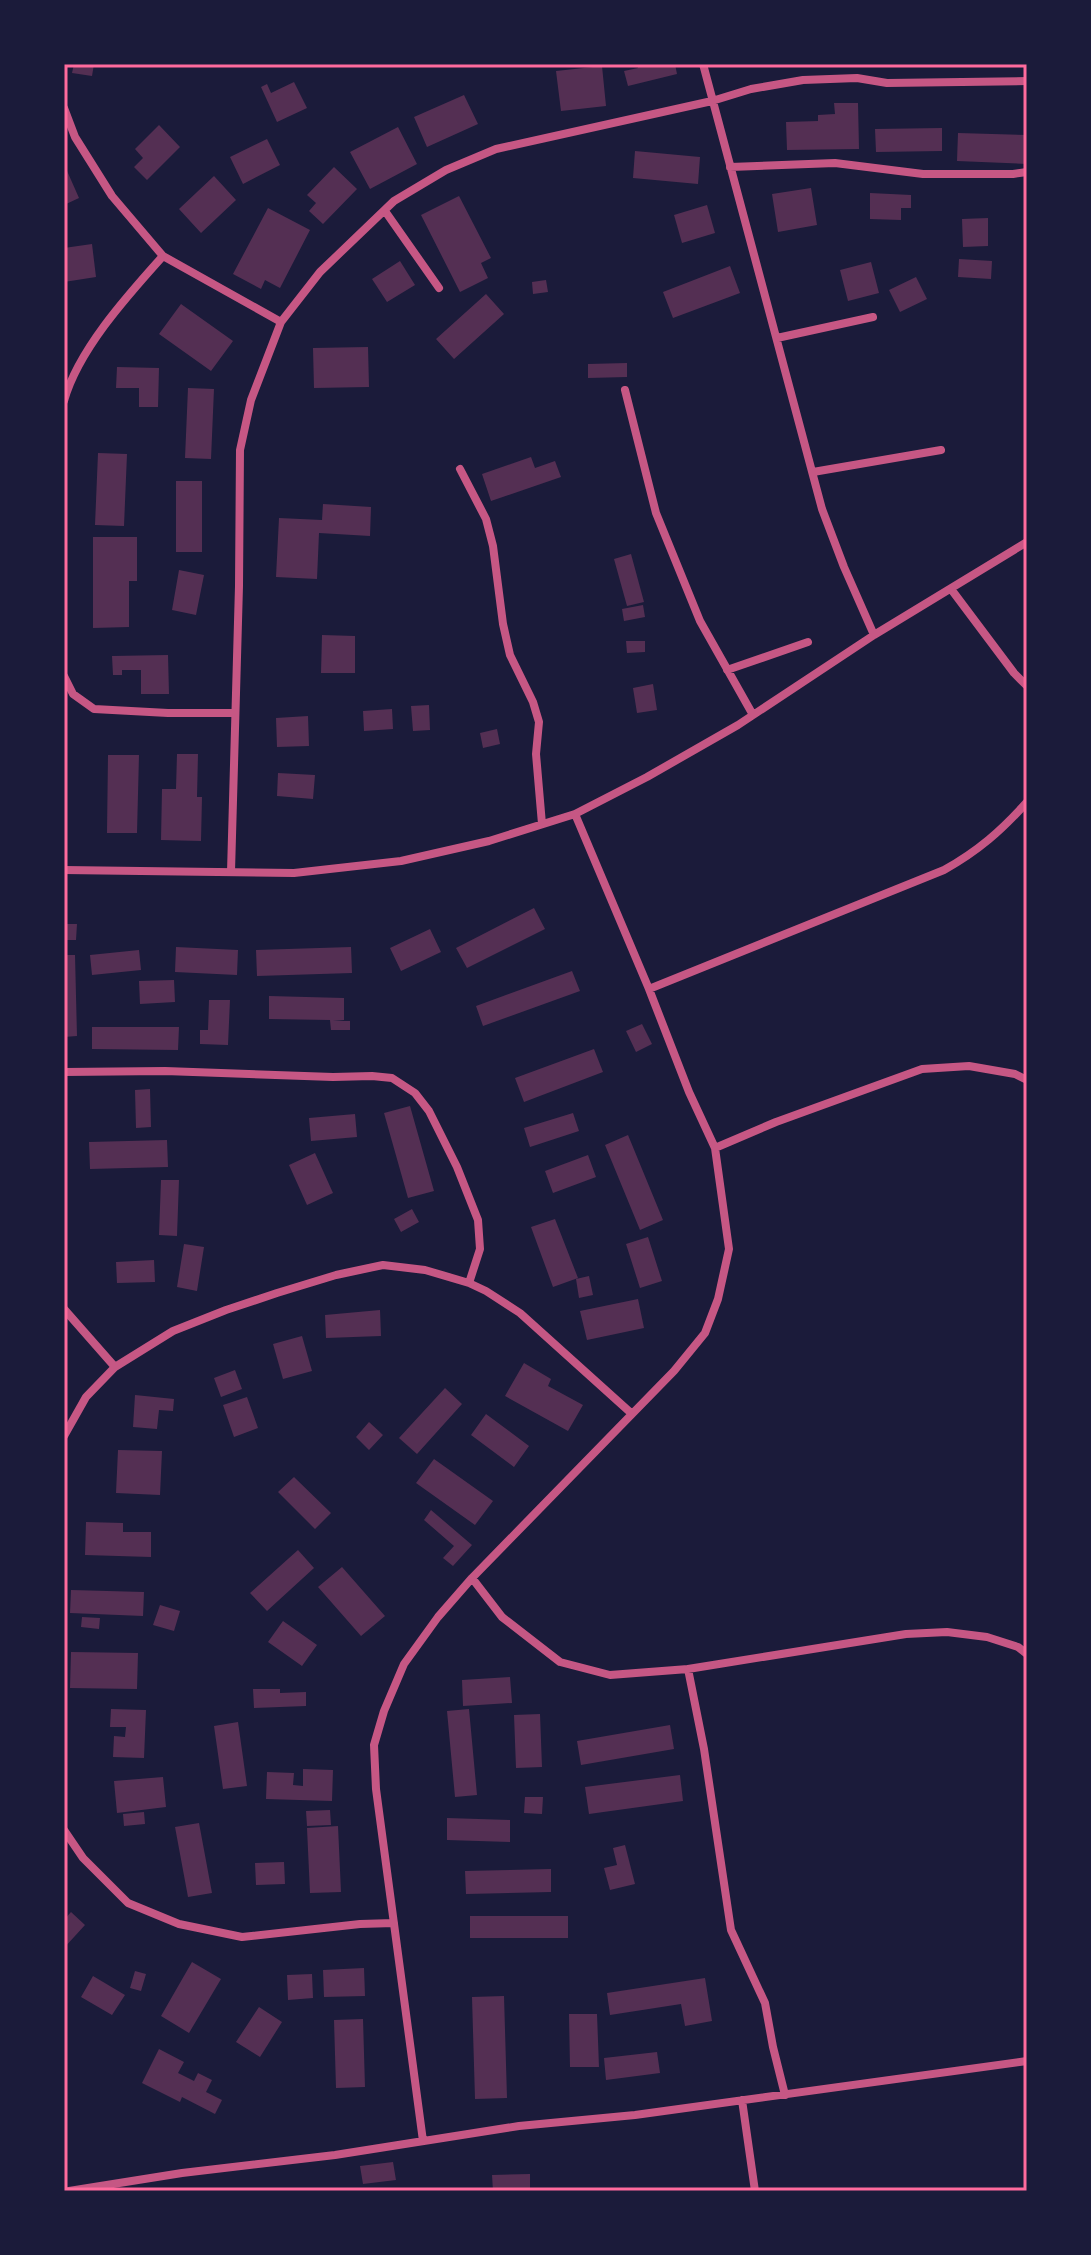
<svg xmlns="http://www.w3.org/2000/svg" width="1091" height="2255" viewBox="0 0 1091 2255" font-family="Lato,sans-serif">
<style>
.building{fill:#542f53}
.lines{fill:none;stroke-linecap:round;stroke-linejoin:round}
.minor{stroke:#c65784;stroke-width:8}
.neatline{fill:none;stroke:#ff6b9d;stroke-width:3}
</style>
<rect width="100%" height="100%" fill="#1b1b3a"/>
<!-- building -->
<path class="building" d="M74,64H94L92,76L72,73Z
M637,64H675L677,74L628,86L624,71L638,68Z
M602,66L606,106L561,111L556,71Z
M294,82L307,108L277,122L261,87L267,84L271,93Z
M464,95L478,124L427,147L414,117Z
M834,103H858L859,149L787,150L786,122L818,121V115L835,114Z
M159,125L180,147L147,180L134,167L143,158L135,149Z
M398,127L417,164L370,189L350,152Z
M942,128V151L876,152L875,129Z
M958,133L1027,135V164L957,161Z
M267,139L280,165L243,184L230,157Z
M635,151L700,157L698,184L633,178Z
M64,164L79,198L64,205Z
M334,167L357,189L323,224L309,211L316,203L307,195Z
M214,176L236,200L201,233L179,209Z
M811,188L817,225L778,232L772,194Z
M870,193L911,195V208H901V220L870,219Z
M459,196L491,258L481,263L488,278L460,292L421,215Z
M707,205L715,233L682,243L674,215Z
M268,208L310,230L280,288L265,280L261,289L233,274Z
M988,218V246L963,247L962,219Z
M92,244L96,277L64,282V248Z
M959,259L992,261L991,279L958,277Z
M400,261L415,285L387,302L372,279Z
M871,262L879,293L848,301L840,270Z
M730,266L740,293L673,318L663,292Z
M916,277L927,299L900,312L889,290Z
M546,280L548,292L533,294L532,282Z
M486,294L504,314L454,359L436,339Z
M181,304L233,341L211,371L159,334Z
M368,347L369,387L314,388L313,348Z
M627,363V377L588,378V364Z
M117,367L159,368L158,407H139V388H116Z
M188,388L214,389L211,459L185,458Z
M98,453L127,454L124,526L95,525Z
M531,457L535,468L555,461L561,477L491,501L482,474Z
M176,481H202V552H176Z
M323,504L371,507L370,536L319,533L317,579L276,577L279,518L322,520Z
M93,537H137V581H129V627L93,628Z
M631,554L644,602L627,606L614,559Z
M179,570L204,575L196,615L172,610Z
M643,605L645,617L624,621L622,609Z
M322,635L355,636V673H321Z
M626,641H645V652L627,653Z
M168,655L169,694H141V670H122V675H113L112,656Z
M653,684L657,710L637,713L633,688Z
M429,705L430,730L413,731L411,706Z
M392,709L393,729L364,731L363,711Z
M308,716L309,746L277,747L276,718Z
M497,729L500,744L483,748L480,733Z
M177,754H198L197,797H202L201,841L161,840L162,789H176Z
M108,755H139L137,833H107Z
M278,773L315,775L313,799L277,796Z
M534,908L545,929L467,968L456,948Z
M64,924H77L76,940H64Z
M430,929L441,952L401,971L390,948Z
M176,947L238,950L237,975L175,972Z
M351,947L352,973L257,976L256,950Z
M139,950L141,970L92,975L90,955Z
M64,955H75L77,1036L64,1037Z
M572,971L580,991L483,1026L476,1006Z
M174,980L175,1002L140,1004L139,981Z
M269,996L344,998V1020L333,1021H350V1030H331L330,1020L269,1019Z
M209,1000H230L228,1045L200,1044V1030H208Z
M642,1024L652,1044L636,1052L626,1031Z
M92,1027H179L178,1050L92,1049Z
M594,1049L603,1072L524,1102L515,1078Z
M150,1089L151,1127L136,1128L135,1090Z
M410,1106L434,1191L408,1198L384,1113Z
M573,1113L579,1131L530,1147L524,1128Z
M355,1114L357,1137L311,1141L309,1118Z
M628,1135L663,1220L640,1230L605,1145Z
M167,1140L168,1167L90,1169L89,1142Z
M315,1153L333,1193L307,1205L289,1165Z
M588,1155L596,1177L553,1193L545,1171Z
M161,1180H179L177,1236L159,1235Z
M412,1209L419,1222L401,1232L394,1219Z
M555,1219L578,1278L553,1287L531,1227Z
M648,1237L662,1281L640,1288L626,1244Z
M184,1244L204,1247L197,1291L177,1287Z
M154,1260L155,1282L117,1283L116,1262Z
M589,1276L593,1295L579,1298L576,1279Z
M638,1299L644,1328L587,1340L580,1311Z
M380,1310L381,1336L326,1338L325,1315Z
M302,1336L312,1371L283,1379L273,1344Z
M524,1363L551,1379L548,1386L583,1405L568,1431L505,1396Z
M235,1370L242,1389L221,1397L214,1378Z
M445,1388L462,1404L417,1454L399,1438Z
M135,1395L174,1399L173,1411L159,1410L157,1429L133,1427Z
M247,1397L258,1428L234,1437L223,1405Z
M486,1414L529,1446L514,1467L471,1435Z
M369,1422L383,1435L369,1450L356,1437Z
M118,1450L162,1451L160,1495L116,1493Z
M434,1459L493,1501L475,1525L416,1483Z
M294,1477L331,1513L315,1529L278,1492Z
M431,1510L472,1545L453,1566L443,1558L454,1546L424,1520Z
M86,1522L123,1523V1532H151V1557L85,1555Z
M298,1550L314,1568L267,1611L250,1593Z
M342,1567L385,1616L361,1636L318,1587Z
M71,1590L144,1592L143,1616L70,1613Z
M160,1605L180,1611L174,1631L153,1625Z
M82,1617L100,1618L99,1629L81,1627Z
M283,1621L317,1645L302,1666L268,1642Z
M71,1652L138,1653L137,1689L70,1688Z
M510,1677L512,1703L463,1706L462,1680Z
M253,1689H280V1693L306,1692V1706L254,1708Z
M111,1709L146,1710L144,1758L113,1757L114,1736L125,1737L126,1727H110Z
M469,1709L477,1795L455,1797L447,1711Z
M540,1714L542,1767L516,1768L514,1715Z
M238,1722L247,1786L223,1789L214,1726Z
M670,1725L674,1749L581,1765L577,1741Z
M303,1769L333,1770L332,1801L266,1799L267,1772L294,1773L293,1785L303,1786Z
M680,1775L683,1801L589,1814L585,1787Z
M163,1777L166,1807L117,1813L114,1781Z
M525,1797H543L542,1814L524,1813Z
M330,1810L331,1825L307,1826L306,1811Z
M144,1812L145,1824L124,1826L123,1814Z
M447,1818L510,1820V1842L447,1840Z
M199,1823L212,1893L188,1897L175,1827Z
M338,1826L341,1892L310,1893L307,1828Z
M625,1845L635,1884L610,1890L604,1868L617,1865L613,1848Z
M284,1862L285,1884L256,1885L255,1863Z
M551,1869V1892L466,1894L465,1871Z
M71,1912L85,1925L64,1948V1920Z
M470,1916H568V1938H470Z
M192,1962L221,1979L189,2033L161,2016Z
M364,1968L365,1996L324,1997L323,1970Z
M135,1971L146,1974L141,1991L130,1988Z
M312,1974L313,1998L288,2000L287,1975Z
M93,1976L125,1995L112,2015L81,1997Z
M705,1978L712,2021L685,2026L681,2004L610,2015L607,1993Z
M504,1996L507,2098L475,2099L472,1997Z
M259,2007L282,2022L260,2057L236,2042Z
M569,2014H597L599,2067H570Z
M363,2019L365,2087L336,2088L334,2020Z
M159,2049L184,2062L178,2073L194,2081L198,2073L212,2080L206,2092L222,2100L215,2114L182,2097L180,2102L142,2083Z
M657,2052L660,2073L606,2080L604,2058Z
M393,2162L396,2180L363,2184L360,2166Z
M530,2174V2191H493L492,2175Z"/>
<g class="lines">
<!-- minor -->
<path class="minor" d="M703,64L822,509L844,567L874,635
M64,108L75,137L112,196L163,256L281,322
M730,167L835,163L923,174H1013L1027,172
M385,211L439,288
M777,338L873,317
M625,390L656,513L700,621L753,715
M64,401C78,350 128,295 163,256
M460,469L486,519L493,546L503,624L510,655L533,702L539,722L536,754L542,824
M813,472L941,450
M951,589L1014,673L1027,686
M727,670L808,642
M64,676L73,694L94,709L168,713H235
M64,870L294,873L401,861L489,841L575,814L647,777L738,725L874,635L1027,542
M231,872L239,586L240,450L251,400L281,322L320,272L394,201L446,170L496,149L712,101L751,89L803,80L857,78L887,83L1027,81
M649,989L944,870C978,851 1001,831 1027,802
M64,1072L165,1071L333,1077L372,1076L392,1078L415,1093L429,1111L457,1167L478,1220L480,1249L469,1283
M715,1148L776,1122L922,1069L969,1066L1015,1074L1027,1080
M64,1309L115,1367
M64,1436L86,1397L115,1367L173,1331L226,1310L277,1293L336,1275L383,1265L425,1270L469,1283L486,1291L520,1313L631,1413
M472,1578L502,1617L560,1662L610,1675L688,1669L906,1634L947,1632L987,1637L1018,1647L1027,1654
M688,1669L704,1749L731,1930L765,2003L773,2047L785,2095
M64,1830L83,1858L128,1903L179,1924L242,1937L360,1924L394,1923
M742,2100L755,2191
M423,2141L376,1789L374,1745L384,1711L404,1664L438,1617L472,1578L674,1371L705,1333L718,1299L729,1249L715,1148L689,1092L649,989L575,814
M69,2191L182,2173L335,2155L519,2126L635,2115L1027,2061"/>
</g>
<!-- border -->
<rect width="1091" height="2255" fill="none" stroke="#1b1b3a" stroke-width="132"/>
<rect x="66" y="66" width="959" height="2123" class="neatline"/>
</svg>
